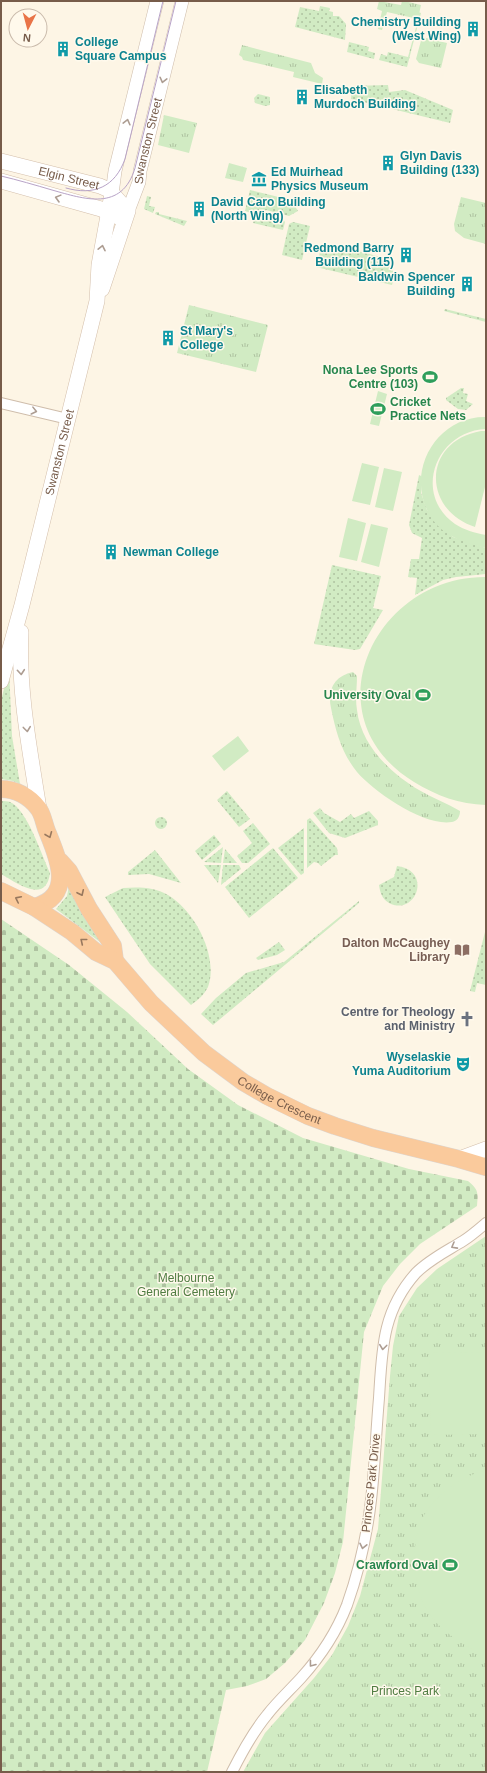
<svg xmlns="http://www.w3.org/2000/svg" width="487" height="1773" viewBox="0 0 487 1773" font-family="Helvetica,sans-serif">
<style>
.grass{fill:url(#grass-dots)}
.cemetery{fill:url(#cemetery-stones)}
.park{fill:url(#park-tufts)}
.pitch{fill:#d1ebc3}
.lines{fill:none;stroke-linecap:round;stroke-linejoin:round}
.minor-casing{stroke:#cfbdab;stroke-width:12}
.tertiary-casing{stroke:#cfbdab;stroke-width:14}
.secondary-casing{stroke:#d4bfab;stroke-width:16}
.trunk-casing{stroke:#dcd5d0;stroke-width:18}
.minor{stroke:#fff;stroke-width:10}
.tertiary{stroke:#fff;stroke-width:13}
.secondary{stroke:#fff;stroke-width:15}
.trunk{stroke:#faca9c;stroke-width:17}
.tram{stroke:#b8a3c7;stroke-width:1}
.oneway{stroke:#ad9d92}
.oneway2{stroke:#98785e}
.labels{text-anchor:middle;stroke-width:3;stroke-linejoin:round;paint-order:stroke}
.culture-label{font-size:12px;font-weight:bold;fill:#0d838f;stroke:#fff9ec;text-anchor:start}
.street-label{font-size:12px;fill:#775c4a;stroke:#fff9ec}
.leisure-label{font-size:12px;font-weight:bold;fill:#27864d;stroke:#fff9ec;text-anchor:end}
.education-label{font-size:12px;font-weight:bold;fill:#785e54;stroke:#fff9ec;text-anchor:end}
.worship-label{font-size:12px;font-weight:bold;fill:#5b616d;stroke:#fff9ec;text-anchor:end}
.park-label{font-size:12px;fill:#507d42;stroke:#fff9ec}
</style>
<defs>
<pattern id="grass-dots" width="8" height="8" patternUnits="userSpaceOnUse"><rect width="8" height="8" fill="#d1ebc3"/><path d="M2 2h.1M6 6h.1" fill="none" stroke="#aec2a0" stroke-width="1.8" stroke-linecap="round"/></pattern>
<pattern id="cemetery-stones" width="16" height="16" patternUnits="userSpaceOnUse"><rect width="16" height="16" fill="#d1ebc3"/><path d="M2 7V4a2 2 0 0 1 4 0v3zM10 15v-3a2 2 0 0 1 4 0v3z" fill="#aec2a0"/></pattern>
<pattern id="park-tufts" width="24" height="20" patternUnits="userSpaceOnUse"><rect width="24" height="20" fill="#d1ebc3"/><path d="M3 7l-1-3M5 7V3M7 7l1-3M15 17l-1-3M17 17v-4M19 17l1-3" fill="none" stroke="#aec2a0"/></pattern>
</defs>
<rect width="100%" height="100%" fill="#fdf5e5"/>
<!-- grass -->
<path class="grass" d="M320,6L330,8L329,11L333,12V16H339L346,24L345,40L295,27L300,7L319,11Z
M418,12L421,13L407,67L379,60L381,54L387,56L388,52L408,57L418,20L414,18Z
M349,42L369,47L368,51L375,53L374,59L347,52Z
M388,85L389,92L405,90L453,110L450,123L351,99L352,86Z
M258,94L270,97V105L265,106L255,103L254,98Z
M250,190L291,200L298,211L289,216L266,210L262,213V214L283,219L285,222L283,230L253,223L255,214L245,211Z
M147,196L151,197L149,206L155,207L153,213L144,209Z
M156,212H159V214L187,221L184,226L155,214Z
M293,222L310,226L302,260L282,255L289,224Z
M334,245L385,258L386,263C395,272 395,273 392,285L316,267L321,248L333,251Z
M445,309L486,319V322L444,311Z
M461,388H464L463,393L468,394L466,401L473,404L466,410L458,409L446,400V398Z
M419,475L421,476V493L427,510L453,537L486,548V574L456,577L443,580L415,595L417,578L408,577L411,559H419L422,538L412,533L409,525Z
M332,565L381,576L373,608L383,610L360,649L355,650L314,644Z
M9,668L12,736L20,784L13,781L1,779V701Z
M227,791L250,819L239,827L217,800Z
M1,801C4,801 8,801 10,802C27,809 42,856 50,873C46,905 17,883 1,874Z
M320,808L324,813L340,822L351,814L354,818L369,811L378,821V825L345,838L329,833L313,813Z
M155 823a6 6 0 1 1 12 0a6 6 0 1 1-12 0Z
M310,818L337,848L338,855H335L321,866L318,863L314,862L307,868V820Z
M253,823L270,844L248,863H242L237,856L252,843L243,831Z
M304,828V873L301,875L278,848Z
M214,835L221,844L202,860L195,851Z
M223,847L221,863L204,862Z
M273,848L298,878L249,918L225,887Z
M225,849L237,863H223Z
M155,850L181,883L149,874L128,875V872Z
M204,865H221L218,883Z
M223,865H239L241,869L221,885Z
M397,866C433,870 416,917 389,903C382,899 380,892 379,885L394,877Z
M69,886L104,945L56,909L67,896Z
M123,888C139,887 154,887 168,895C195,911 219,957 208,987C204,995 198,1000 191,1005L150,964L105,897Z
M359,901V903L213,1025L201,1014L216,998L246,973L284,962Z
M486,928V985L477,983L475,992L470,991Z
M279,942L285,950L277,955L258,960L256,958Z"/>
<!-- cemetery -->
<path class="cemetery" d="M1,919L69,965L127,1012L188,1069L238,1105L303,1138L409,1169L468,1181C479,1190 478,1193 477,1206L420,1244L400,1264L383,1286L364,1332L343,1542L335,1573L324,1603L305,1640L285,1663L266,1679L247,1686L226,1690L207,1772H1Z"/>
<!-- park -->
<path class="park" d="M379,1L401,5L402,1H404L421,5L418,19L387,12L382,30L378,29L382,11L377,9Z
M422,37L447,43L441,68L419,63L416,59Z
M242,45L311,63L315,73L323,78L322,84L293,77L294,72L243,60L242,57L239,55Z
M164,115L197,123L189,153L158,145Z
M229,163L247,168L243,182L225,178Z
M461,197L486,203V244L464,238L455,231L454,224Z
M189,305L268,325L256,372L177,353Z
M353,672L357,676C357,688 355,698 357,710C361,745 390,773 419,790C432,798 447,803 460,811C460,817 457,821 452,822C425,827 374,792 357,772C341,752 336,732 331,708C327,690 334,676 353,672Z
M486,1236V1772H243L265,1733L314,1678L332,1655L348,1626L360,1596L378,1529L390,1376L393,1346L399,1316L417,1288L437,1269Z"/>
<!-- pitch -->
<path class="pitch" d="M378,391L387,394L379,426L370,424Z
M486,417V429C436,431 412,494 455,524C464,530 475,533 486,535V548C468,543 450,539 437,525C400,483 431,416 486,417Z
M481,431H486V483L475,527C421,509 423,441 481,431Z
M362,463L379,467L370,505L352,501Z
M384,468L402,472L393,511L375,507Z
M348,518L366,523L357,561L339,557Z
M371,524L388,528L379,567L361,562Z
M486,577V805C459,804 437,796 414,782C308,717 374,576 486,577Z
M238,736L249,751L224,771L212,756Z
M486,1352V1434L431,1435L429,1353Z
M486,1470V1655C463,1646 440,1631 427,1610C419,1598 416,1580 415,1566C414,1552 415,1538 420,1524C430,1498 459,1477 486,1470Z"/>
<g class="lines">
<!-- minor casing -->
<g class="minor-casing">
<path id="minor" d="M1,403L68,419
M232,1772C242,1752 253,1732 267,1715C277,1702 290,1690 301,1678C320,1657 337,1631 347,1605C359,1571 367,1535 371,1500C375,1466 376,1432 379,1398C382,1350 382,1311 416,1273C430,1259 447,1251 463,1241C471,1236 479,1229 486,1223"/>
</g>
<!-- tertiary casing -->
<g class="tertiary-casing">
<g id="tertiary">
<path d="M112,194L115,171L157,1"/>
<path id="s1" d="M128,211L139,182L140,171L182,1"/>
</g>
</g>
<!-- secondary casing -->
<g class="secondary-casing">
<g id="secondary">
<path id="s2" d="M1,161L100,186L109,190L128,211L102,289"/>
<path d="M1,181L101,209L118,217"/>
<path d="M21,632C18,691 30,750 39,809"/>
<path id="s3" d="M1,681L22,605L97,301L99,265L112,194"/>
<path d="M459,1159L486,1149"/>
</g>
</g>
<!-- trunk casing -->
<g class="trunk-casing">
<g id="trunk">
<path d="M1,789C15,789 29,796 38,808C43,814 44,824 47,831C58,858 75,896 34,907"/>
<path d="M60,861L69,871L89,909L113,946L115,961"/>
<path id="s4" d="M1,891L34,907L72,932L96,952L115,961L151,1003L204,1053L243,1082L267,1096L308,1116L335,1126L373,1138L459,1159L486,1167"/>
</g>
</g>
<!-- minor -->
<use href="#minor" class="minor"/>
<!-- tertiary -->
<use href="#tertiary" class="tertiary"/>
<!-- secondary -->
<use href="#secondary" class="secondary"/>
<!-- trunk -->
<use href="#trunk" class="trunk"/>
<!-- tram -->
<path class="tram" d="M1,176C18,180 35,185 52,190C84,199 122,212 135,168L176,1
M66,188C94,196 115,187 125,159L163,1"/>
</g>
<!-- one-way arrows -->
<defs><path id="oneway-chevron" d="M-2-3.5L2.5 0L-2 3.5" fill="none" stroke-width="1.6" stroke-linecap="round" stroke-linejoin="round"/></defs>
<g class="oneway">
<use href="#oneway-chevron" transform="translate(163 80) rotate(104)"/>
<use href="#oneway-chevron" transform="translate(127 122) rotate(-76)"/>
<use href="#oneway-chevron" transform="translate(58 198) rotate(-165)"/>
<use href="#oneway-chevron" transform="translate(102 248) rotate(-78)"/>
<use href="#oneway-chevron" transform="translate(34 411) rotate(14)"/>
<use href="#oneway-chevron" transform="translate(21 672) rotate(85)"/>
<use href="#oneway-chevron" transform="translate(27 729) rotate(83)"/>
<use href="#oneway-chevron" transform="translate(454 1246) rotate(151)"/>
<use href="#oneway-chevron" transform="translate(383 1347) rotate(97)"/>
<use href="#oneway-chevron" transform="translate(363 1546) rotate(102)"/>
<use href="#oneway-chevron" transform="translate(312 1664) rotate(127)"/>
</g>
<g class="oneway2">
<use href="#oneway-chevron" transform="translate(49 835) rotate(68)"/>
<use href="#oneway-chevron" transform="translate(81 893) rotate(65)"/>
<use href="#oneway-chevron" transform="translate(18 899) rotate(-154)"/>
<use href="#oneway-chevron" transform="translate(83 941) rotate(-141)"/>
</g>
<!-- icons -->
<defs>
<g id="building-bare" transform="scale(1.2)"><path d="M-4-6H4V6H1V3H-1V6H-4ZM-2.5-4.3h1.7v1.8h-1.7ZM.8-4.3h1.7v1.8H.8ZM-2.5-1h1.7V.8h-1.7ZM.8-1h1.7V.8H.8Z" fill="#0f9aa8" stroke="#fff9ec" stroke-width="2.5" paint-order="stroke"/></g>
<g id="museum-bare" transform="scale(1.2)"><path d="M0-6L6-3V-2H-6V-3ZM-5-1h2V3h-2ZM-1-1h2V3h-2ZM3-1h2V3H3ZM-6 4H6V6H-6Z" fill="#0f9aa8" stroke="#fff9ec" stroke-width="2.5" paint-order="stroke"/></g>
<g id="stadium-bare" transform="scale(1.2)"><path d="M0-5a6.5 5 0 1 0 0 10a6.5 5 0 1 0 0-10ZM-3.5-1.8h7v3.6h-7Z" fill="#2e9e5b" stroke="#fff9ec" stroke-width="2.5" paint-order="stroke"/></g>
<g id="library-bare" transform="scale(1.2)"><path d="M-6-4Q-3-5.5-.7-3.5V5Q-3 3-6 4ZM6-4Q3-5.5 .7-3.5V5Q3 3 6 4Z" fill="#8d6e63" stroke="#fff9ec" stroke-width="2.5" paint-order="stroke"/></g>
<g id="church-bare" transform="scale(1.2)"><path d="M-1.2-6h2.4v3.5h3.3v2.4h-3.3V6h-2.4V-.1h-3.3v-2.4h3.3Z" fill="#6b7280" stroke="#fff9ec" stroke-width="2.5" paint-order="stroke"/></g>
<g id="theatre-bare" transform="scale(1.2)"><path d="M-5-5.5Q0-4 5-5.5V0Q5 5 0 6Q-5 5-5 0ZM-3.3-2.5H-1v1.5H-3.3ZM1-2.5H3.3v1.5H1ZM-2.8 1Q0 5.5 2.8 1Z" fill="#0f9aa8" stroke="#fff9ec" stroke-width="2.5" paint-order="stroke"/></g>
</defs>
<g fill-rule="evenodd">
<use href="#building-bare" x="473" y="29"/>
<use href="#building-bare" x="63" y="49"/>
<use href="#building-bare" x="302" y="97"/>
<use href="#building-bare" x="388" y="163"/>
<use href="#museum-bare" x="259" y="179"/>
<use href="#building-bare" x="199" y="209"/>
<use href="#building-bare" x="406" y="255"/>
<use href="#building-bare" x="467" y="284"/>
<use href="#building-bare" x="168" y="338"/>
<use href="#stadium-bare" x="430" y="377"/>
<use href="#stadium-bare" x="378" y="409"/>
<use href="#building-bare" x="111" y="552"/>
<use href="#stadium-bare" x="423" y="695"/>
<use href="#library-bare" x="462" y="950"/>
<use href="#church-bare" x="467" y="1019"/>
<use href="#theatre-bare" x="463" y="1064"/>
<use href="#stadium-bare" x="450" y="1565"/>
</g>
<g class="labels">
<!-- culture labels -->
<g class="culture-label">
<text x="461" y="26" text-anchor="end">Chemistry Building<tspan x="461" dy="14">(West Wing)</tspan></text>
<text x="75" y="46">College<tspan x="75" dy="14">Square Campus</tspan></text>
<text x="314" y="94">Elisabeth<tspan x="314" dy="14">Murdoch Building</tspan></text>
<text x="400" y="160">Glyn Davis<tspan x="400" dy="14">Building (133)</tspan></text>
<text x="271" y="176">Ed Muirhead<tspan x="271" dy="14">Physics Museum</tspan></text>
<text x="211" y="206">David Caro Building<tspan x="211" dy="14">(North Wing)</tspan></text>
<text x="394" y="252" text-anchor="end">Redmond Barry<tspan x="394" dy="14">Building (115)</tspan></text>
<text x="455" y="281" text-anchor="end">Baldwin Spencer<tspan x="455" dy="14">Building</tspan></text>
<text x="180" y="335">St Mary's<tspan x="180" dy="14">College</tspan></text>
<text x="123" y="556">Newman College</text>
<text x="451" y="1061" text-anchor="end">Wyselaskie<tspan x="451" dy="14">Yuma Auditorium</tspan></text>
</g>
<!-- street labels -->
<g class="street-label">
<text dy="4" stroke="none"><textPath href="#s1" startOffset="73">Swanston Street</textPath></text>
<text dy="4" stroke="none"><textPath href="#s2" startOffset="70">Elgin Street</textPath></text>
<text dy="4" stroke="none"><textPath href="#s3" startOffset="236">Swanston Street</textPath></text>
<text dy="4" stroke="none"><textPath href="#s4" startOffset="352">College Crescent</textPath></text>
<text transform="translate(371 1483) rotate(-84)" y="4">Princes Park Drive</text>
</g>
<!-- leisure labels -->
<g class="leisure-label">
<text x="418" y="374">Nona Lee Sports<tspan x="418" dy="14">Centre (103)</tspan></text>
<text x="390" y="406" text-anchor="start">Cricket<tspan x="390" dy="14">Practice Nets</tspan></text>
<text x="411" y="699">University Oval</text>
<text x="438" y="1569">Crawford Oval</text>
</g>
<!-- education labels -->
<g class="education-label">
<text x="450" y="947">Dalton McCaughey<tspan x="450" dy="14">Library</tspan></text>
</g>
<!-- worship labels -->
<g class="worship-label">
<text x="455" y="1016">Centre for Theology<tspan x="455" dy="14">and Ministry</tspan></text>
</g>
<!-- park labels -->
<g class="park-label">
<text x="186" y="1282">Melbourne<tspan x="186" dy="14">General Cemetery</tspan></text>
<text x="405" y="1695">Princes Park</text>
</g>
</g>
<!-- border -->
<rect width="487" height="1773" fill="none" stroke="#775c4a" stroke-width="4"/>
<!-- north arrow -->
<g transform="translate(28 28) rotate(186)"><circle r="19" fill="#fff9ec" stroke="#c9baab"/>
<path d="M0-3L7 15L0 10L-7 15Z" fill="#e97448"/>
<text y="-6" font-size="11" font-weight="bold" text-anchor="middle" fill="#775c4a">N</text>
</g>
</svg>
